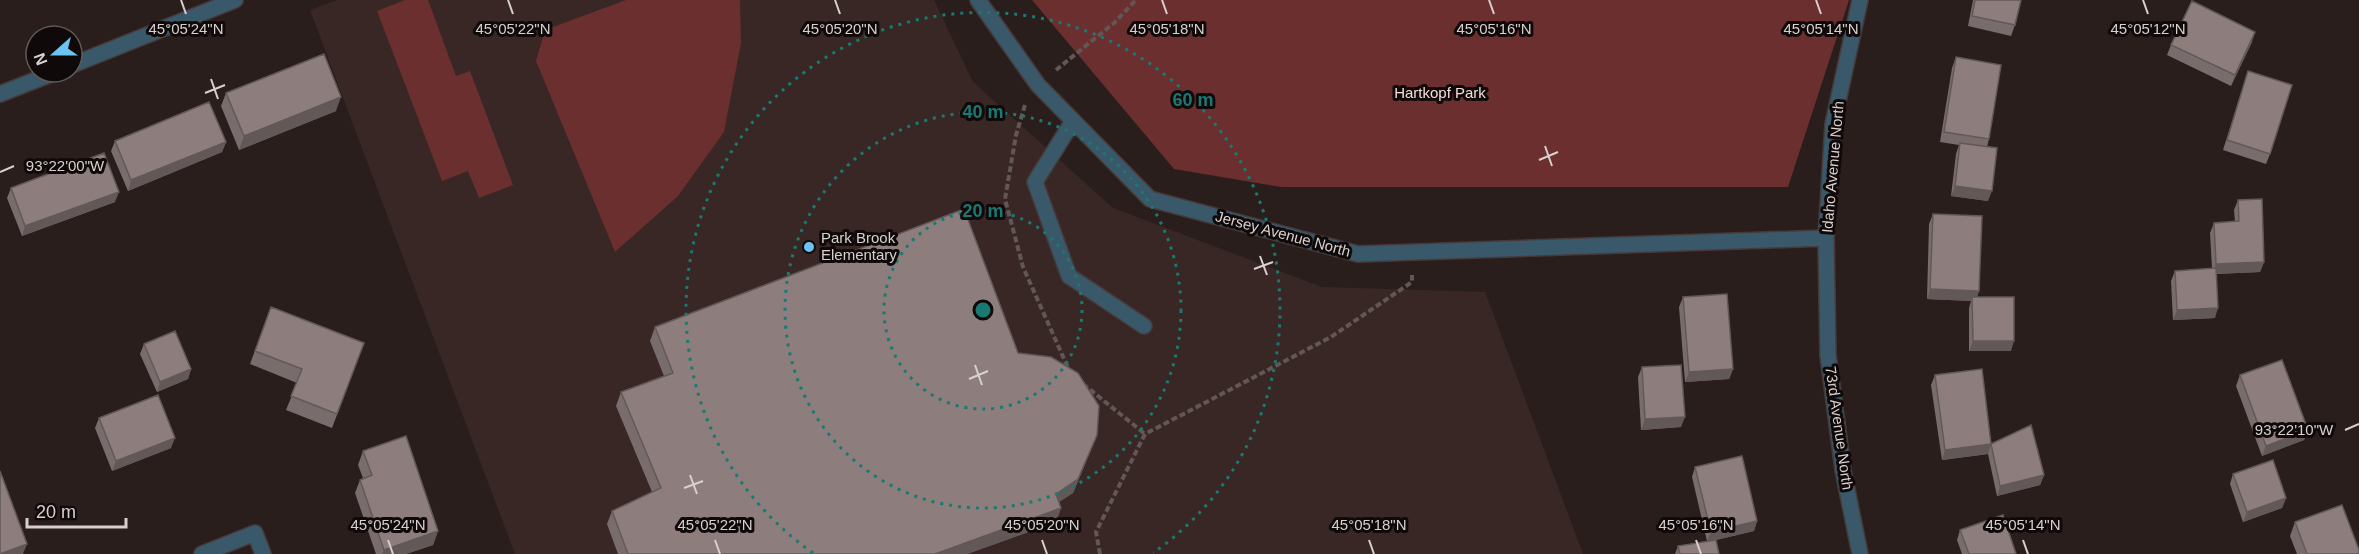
<svg xmlns="http://www.w3.org/2000/svg" width="2359" height="554" viewBox="0 0 2359 554" font-family="Arial,sans-serif">
<style>
.built{fill:#392726}
.green{fill:#6a2f2e}
.lines{fill:none;stroke-linecap:round;stroke-linejoin:round}
.minor-casing{stroke:#463a39;stroke-width:18}
.path{stroke:#625756;stroke-width:4;stroke-dasharray:6 3;stroke-linecap:butt}
.minor{stroke:#39586a;stroke-width:15}
.wall{fill:#796c6c}
.shaded-wall{fill:#635858}
.building{fill:#8d7e7d;stroke:#635858;stroke-width:1.5}
.ticks{fill:none;stroke:#d8d0cf;stroke-width:2}
.ring{fill:none;stroke:#197a73;stroke-width:3;stroke-dasharray:3 6}
.poi-dot{fill:#6cc3f2;stroke:#0f0909;stroke-width:2}
.labels{text-anchor:middle;stroke-width:6;stroke-linejoin:round;paint-order:stroke}
.park-label{font-size:15px;fill:#f4dcda;stroke:#0f0909}
.street-label{font-size:15px;fill:#d8d0cf;stroke:#0f0909}
.poi-label{font-size:15px;fill:#d8d0cf;stroke:#0f0909;text-anchor:start}
.ticks-label{font-size:15px;text-anchor:middle;fill:#d8d0cf;stroke:#0f0909;stroke-width:6;stroke-linejoin:round;paint-order:stroke}
.centre{fill:#197a73;stroke:#0f0909;stroke-width:3}
.ring-label{font-size:18px;text-anchor:middle;font-weight:bold;fill:#197a73;stroke:#0f0909;stroke-width:6;stroke-linejoin:round;paint-order:stroke}
</style>
<rect width="100%" height="100%" fill="#2a1e1d"/>
<!-- built -->
<path class="built" d="M337,0H934L973,82L1113,208L1322,287L1485,292L1583,554H515L310,10Z"/>
<!-- green -->
<path class="green" d="M405,0H428L456,76L470,71L513,185L479,198L468,171L442,181L377,11Z
M626,0H740L741,43L724,132L678,196L615,252L536,61L545,30Z
M1032,0H1849L1788,187H1281L1174,169Z"/>
<g class="lines">
<!-- minor casing -->
<g class="minor-casing">
<path id="minor" d="M978,0L1038,85L1150,199L1358,254L1826,238
M1860,0L1833,124L1826,238L1828,355L1843,470L1860,554
M72,65L235,0
M0,94L56,72
M1073,121L1035,182L1069,276L1144,326
M202,554L255,533L263,554"/>
</g>
<!-- path -->
<path class="path" d="M1056,70L1114,23L1136,0
M1025,105L1016,135L1005,199L1023,267L1069,370
M1083,384L1145,434
M1100,554L1096,532L1145,434L1331,337L1412,282V275"/>
<!-- minor -->
<use href="#minor" class="minor"/>
</g>
<!-- wall -->
<path class="wall" d="M1973,0H2021L2015,25L2011,36L1968,26Z
M2252,42L2231,86L2167,55L2171,45Z
M1956,57L1989,139L1987,147L1988,201L1951,196L1956,154L1959,145L1940,142L1952,68Z
M2248,71L2270,154L2266,164L2223,150Z
M226,93L336,111L239,150L221,106Z
M115,141L226,142L222,152L128,191L111,151Z
M11,188L115,202L22,236L7,198Z
M2238,200L2264,262L2260,272L2216,274L2215,318L2173,320L2171,281L2175,271L2212,268L2210,233L2214,223L2235,222L2234,210Z
M1933,214L1979,291L1977,297L2011,351H1969V308L1971,301L1927,299L1929,224Z
M1683,297L1733,369L1729,379L1685,382L1679,307Z
M271,307L364,343L332,428L286,410L297,383L250,364Z
M655,327L1018,353L1097,435L1073,493L1059,502L1061,508L1056,522L967,554H618L607,524L612,511L652,492L616,406L621,392L664,376L650,341Z
M144,344L191,369L188,379L157,392L140,354Z
M1642,367L1681,427L1641,430L1638,377Z
M1935,375L1991,444L2044,475L2040,485L1997,496L1988,454L1942,460L1931,385Z
M2240,375L2308,430L2304,440L2262,456L2236,386Z
M99,418L171,448L112,471L95,428Z
M363,451L438,531L433,545L406,554H376L355,493L360,480L363,478L358,465Z
M1695,467L1757,521L1754,531L1716,540L1719,554H1675L1678,546L1707,541L1692,477Z
M2233,474L2286,498L2282,508L2243,522L2230,484Z
M2295,522L2359,554H2297L2290,536Z
M1960,530L2016,554H1962L1957,540Z"/>
<!-- shaded-wall -->
<path class="shaded-wall" d="M2255,32L2252,42L2231,86L2235,75Z
M341,97L336,111L239,150L244,136Z
M226,142L222,152L128,191L131,180Z
M1955,186L1992,191L1988,201L1951,196Z
M119,192L115,202L22,236L25,226Z
M2264,262L2260,272L2212,274L2216,264Z
M1930,289L1979,291L1975,301L1972,297L1971,301L1927,299Z
M2218,308L2215,318L2173,320L2177,310Z
M1973,341H2014L2011,351H1969Z
M191,369L188,379L157,392L160,382Z
M1733,369L1729,379L1685,382L1689,372Z
M1685,417L1681,427L1641,430L1645,419Z
M2308,430L2304,440L2262,456L2266,446Z
M1097,435L1073,493L1051,507L1056,494Z
M175,438L171,448L112,471L116,461Z
M1991,444L1988,454L1942,460L1945,450Z
M2044,475L2040,485L1997,496L2000,486Z
M2286,498L2282,508L2243,522L2247,512Z
M1061,508L1056,522L967,554H935Z
M1757,521L1754,531L1707,542L1711,532Z
M438,531L433,545L406,554H382L384,550Z
M27,544L23,554H0Z"/>
<!-- building -->
<path class="building" d="M1975,0H2021L2015,25L1972,16Z
M2192,1L2255,32L2235,75L2171,45Z
M324,54L341,97L244,136L226,93Z
M1956,57L2001,65L1989,139L1944,132Z
M2248,71L2292,85L2270,154L2227,140Z
M209,102L226,142L131,180L115,141Z
M1960,143L1997,148L1992,191L1955,186Z
M104,153L119,192L25,226L11,188Z
M2262,199L2264,262L2216,264L2214,223L2239,221L2238,200Z
M964,209L1018,353L1051,357L1078,373L1099,406L1097,435L1078,479L1056,494L1061,508L935,554H628L612,511L661,488L621,392L673,373L655,327Z
M1933,214L1982,216L1979,291L1930,289Z
M2216,268L2218,308L2177,310L2175,271Z
M1727,294L1733,369L1689,372L1683,297Z
M1972,297H2014V341H1973Z
M271,307L364,343L337,414L291,396L302,369L255,351Z
M175,331L191,369L160,382L144,344Z
M2282,360L2308,430L2266,446L2240,375Z
M1681,365L1685,417L1645,419L1642,367Z
M1982,369L1991,444L1945,450L1935,375Z
M158,395L175,438L116,461L99,418Z
M2031,425L2044,475L2000,486L1991,444Z
M406,436L438,531L384,550L360,480L372,475L363,451Z
M1742,456L1757,521L1711,532L1695,467Z
M2273,460L2286,498L2247,512L2233,474Z
M0,471L27,544L0,554Z
M2342,505L2359,550V554H2307L2295,522Z
M2003,515L2016,554H1969L1960,530Z
M1716,540L1719,554H1680L1678,546Z"/>
<!-- ticks -->
<path class="ticks" d="M181,0L186,14M508,0L513,14M835,0L840,14M1162,0L1167,14M1489,0L1494,14M1816,0L1821,14M2143,0L2148,14M211,79L218,99M205,93L225,85M1545,146L1552,166M1539,160L1558,152M0,172L14,166M1260,256L1267,275M1254,269L1273,262M975,365L982,385M969,379L988,371M2345,430L2359,424M690,475L697,494M684,488L703,481M388,540L393,554M715,540L720,554M1042,540L1047,554M1369,540L1374,554M1696,540L1701,554M2023,540L2028,554"/>
<!-- distance rings -->
<g class="ring">
<circle cx="983" cy="310" r="99"/>
<circle cx="983" cy="310" r="198"/>
<path d="M813 553A297 297 0 1 1 1153 553"/>
</g>
<!-- markers -->
<circle class="poi-dot" cx="809" cy="247" r="6"/>
<g class="labels">
<!-- park labels -->
<g class="park-label">
<text x="1440" y="98">Hartkopf Park</text>
</g>
<!-- street labels -->
<g class="street-label">
<text transform="translate(1833 167) rotate(-85)" y="5">Idaho Avenue North</text>
<text transform="translate(1283 234) rotate(15)" y="5">Jersey Avenue North</text>
<text transform="translate(1839 428) rotate(82)" y="5">73rd Avenue North</text>
</g>
<!-- poi labels -->
<g class="poi-label">
<text x="821" y="243">Park Brook<tspan x="821" dy="17">Elementary</tspan></text>
</g>
</g>
<g class="ticks-label">
<text x="1821" y="34">45°05'14"N</text>
<text x="186" y="34">45°05'24"N</text>
<text x="840" y="34">45°05'20"N</text>
<text x="513" y="34">45°05'22"N</text>
<text x="1167" y="34">45°05'18"N</text>
<text x="1494" y="34">45°05'16"N</text>
<text x="2148" y="34">45°05'12"N</text>
<text x="65" y="171">93°22'00"W</text>
<text x="2294" y="435">93°22'10"W</text>
<text x="388" y="530">45°05'24"N</text>
<text x="715" y="530">45°05'22"N</text>
<text x="1042" y="530">45°05'20"N</text>
<text x="1369" y="530">45°05'18"N</text>
<text x="1696" y="530">45°05'16"N</text>
<text x="2023" y="530">45°05'14"N</text>
</g>
<circle cx="983" cy="310" r="9" class="centre"/>
<g class="ring-label">
<text x="1193" y="106">60 m</text>
<text x="983" y="118">40 m</text>
<text x="983" y="217">20 m</text>
</g>
<!-- north arrow -->
<g transform="translate(54 54) rotate(249)"><circle r="28" fill="#0f0909" stroke="#5f5958" stroke-width="1.5"/>
<path d="M0-4.5L10 22L0 15L-10 22Z" fill="#6cc3f2"/>
<text y="-9" font-size="16" font-weight="bold" text-anchor="middle" fill="#d8d0cf">N</text>
</g>
<!-- scale -->
<path d="M27 518v9h99v-9" fill="none" stroke="#d8d0cf" stroke-width="3"/>
<text x="36" y="518" font-size="18" fill="#d8d0cf" stroke="#0f0909" stroke-width="4.5" paint-order="stroke">20 m</text>
</svg>
